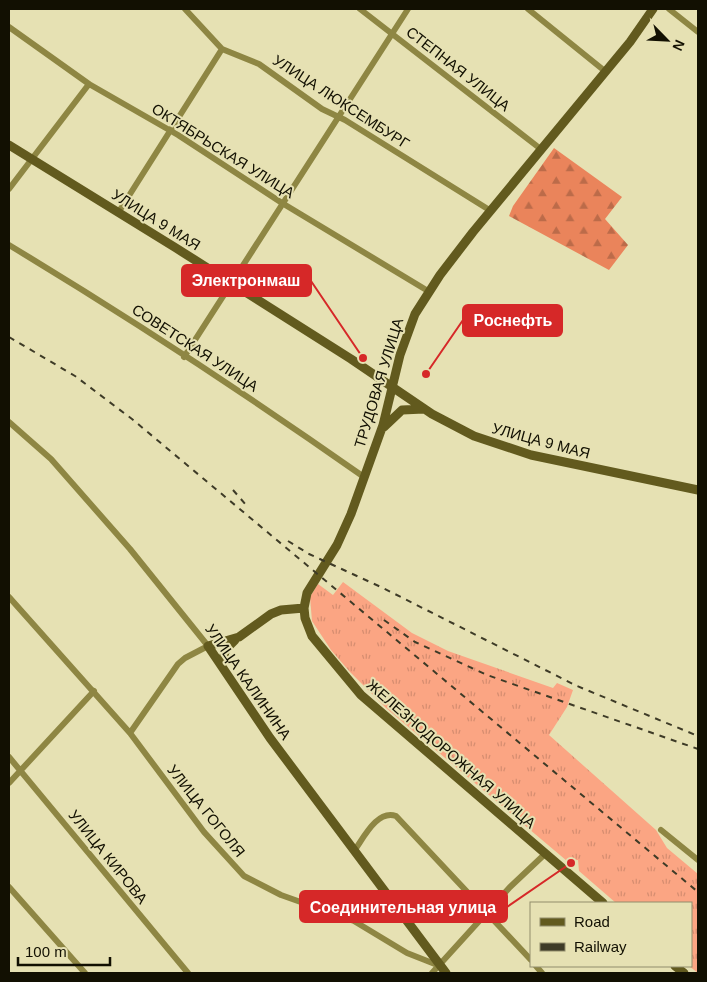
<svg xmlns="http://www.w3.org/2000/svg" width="707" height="982" viewBox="0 0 707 982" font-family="Arial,sans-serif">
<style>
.grass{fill:url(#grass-tufts)}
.forest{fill:url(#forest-firs)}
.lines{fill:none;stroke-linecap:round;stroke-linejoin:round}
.street{stroke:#8e8643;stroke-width:6}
.secondary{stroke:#625a1e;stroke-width:9}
.rail{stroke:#3e3b27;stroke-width:2;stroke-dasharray:6 6;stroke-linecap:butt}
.labels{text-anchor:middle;stroke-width:4;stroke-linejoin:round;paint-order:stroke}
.street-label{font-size:15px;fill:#121002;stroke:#e6e1b3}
.leader{fill:none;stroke:#d62828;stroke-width:2}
.callout-dot{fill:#d62828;stroke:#e6e1b3;stroke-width:2}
.callout{fill:#d62828;stroke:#d62828;stroke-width:2}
.callout-label{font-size:16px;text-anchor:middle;font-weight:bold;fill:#fff}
</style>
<defs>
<pattern id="grass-tufts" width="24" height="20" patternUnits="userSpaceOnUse" patternTransform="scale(1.25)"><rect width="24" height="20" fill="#fba583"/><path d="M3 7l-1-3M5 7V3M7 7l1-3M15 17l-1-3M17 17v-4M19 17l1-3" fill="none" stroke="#d68d70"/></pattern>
<pattern id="forest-firs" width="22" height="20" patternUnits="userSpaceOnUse" patternTransform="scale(1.25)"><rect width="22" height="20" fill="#ea845b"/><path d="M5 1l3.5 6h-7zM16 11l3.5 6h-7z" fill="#bc6b49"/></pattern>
</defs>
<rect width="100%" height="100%" fill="#e6e1b3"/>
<!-- grass -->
<path class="grass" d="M343,582L412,633L448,651L553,688L557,683L573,690L567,707L549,735L656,830L667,848L698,874V973L689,966H691V903H616L579,871L578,860L567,861L386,708L350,672L331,650L312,621L310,597L318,584L333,595Z"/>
<!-- forest -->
<path class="forest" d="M554,148L622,197L605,219L628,245L609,270L509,216L513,206Z"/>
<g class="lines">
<!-- street -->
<path class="street" d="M185,9L222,49L259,64L322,109L345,120L491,211
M360,9L542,150
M528,9L606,72
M669,9L698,32
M9,27L89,84L178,135L282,203L428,291
M9,189L89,84
M118,213L222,49
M9,245C130,318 249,396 364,477
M184,357L408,9
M9,422L51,459L130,549L208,646L185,658L178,664L130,733
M9,597L130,733L204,832L244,876L281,895L354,921L407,953L440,966
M9,757L188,973
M9,783L94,691
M661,830L698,860
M354,851C363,839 377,809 396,816L531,960
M9,887L85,973
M536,966L542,973
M432,973L510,887L545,854"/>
<!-- secondary -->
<path class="secondary" d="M9,145L176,248L351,359L432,414L474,436L531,455L698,490
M384,427L402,410L424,409
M304,608L281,610L271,614L239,637L208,646L270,738L446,973
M221,665L226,649L235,640
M603,903L361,695L312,636L305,618L304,608L307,593L337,545L351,514L383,425L400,355L415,314L440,275L473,232L630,42L653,9
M675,966L684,973"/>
<!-- rail -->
<path class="rail" d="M9,337L75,376L132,419L698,892
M233,490L247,506
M288,541L309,554L383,588L577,686L698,736
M384,620L415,642L487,675L698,749"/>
</g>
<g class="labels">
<!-- street labels -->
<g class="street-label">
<text transform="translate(458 69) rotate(38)" y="5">СТЕПНАЯ УЛИЦА</text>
<text transform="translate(341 102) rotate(33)" y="5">УЛИЦА ЛЮКСЕМБУРГ</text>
<text transform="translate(223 151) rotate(32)" y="5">ОКТЯБРЬСКАЯ УЛИЦА</text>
<text transform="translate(156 220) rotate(32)" y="5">УЛИЦА 9 МАЯ</text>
<text transform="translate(195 348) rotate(33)" y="5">СОВЕТСКАЯ УЛИЦА</text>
<text transform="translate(379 383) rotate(-73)" y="5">ТРУДОВАЯ УЛИЦА</text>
<text transform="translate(541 441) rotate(15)" y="5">УЛИЦА 9 МАЯ</text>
<text transform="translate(248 682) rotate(55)" y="5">УЛИЦА КАЛИНИНА</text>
<text transform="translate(451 754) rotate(41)" y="5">ЖЕЛЕЗНОДОРОЖНАЯ УЛИЦА</text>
<text transform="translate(206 811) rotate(51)" y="5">УЛИЦА ГОГОЛЯ</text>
<text transform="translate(108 857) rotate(51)" y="5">УЛИЦА КИРОВА</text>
</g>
</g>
<!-- callouts -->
<path class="leader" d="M363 358L311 281M426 374L463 320M571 863L507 907"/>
<g class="callout-dot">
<circle cx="363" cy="358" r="5"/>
<circle cx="426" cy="374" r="5"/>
<circle cx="571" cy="863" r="5"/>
</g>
<g class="callout">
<rect x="182" y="265" width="129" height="31" rx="5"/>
<rect x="463" y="305" width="99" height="31" rx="5"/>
<rect x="300" y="891" width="207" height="31" rx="5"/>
</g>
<g class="callout-label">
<text x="246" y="286">Электронмаш</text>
<text x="513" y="326">Роснефть</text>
<text x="403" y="913">Соединительная улица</text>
</g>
<!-- border -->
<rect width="707" height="982" fill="none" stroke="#121002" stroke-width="20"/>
<!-- legend -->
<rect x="530" y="902" width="162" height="65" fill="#e6e1b3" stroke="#918d6c"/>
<rect x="540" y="918" width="25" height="8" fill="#625a1e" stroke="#918d6c"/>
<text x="574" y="927" font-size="15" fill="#121002">Road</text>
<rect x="540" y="943" width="25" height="8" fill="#3e3b27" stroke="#918d6c"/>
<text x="574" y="952" font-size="15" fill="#121002">Railway</text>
<!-- north arrow -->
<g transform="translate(667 40) rotate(114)" stroke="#e6e1b3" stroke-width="4" paint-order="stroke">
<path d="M0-4L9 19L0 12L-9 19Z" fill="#121002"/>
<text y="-8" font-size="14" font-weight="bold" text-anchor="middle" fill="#121002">N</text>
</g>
<!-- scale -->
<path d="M18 957v8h92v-8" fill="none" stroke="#121002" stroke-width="2.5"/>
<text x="25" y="957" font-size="15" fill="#121002" stroke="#e6e1b3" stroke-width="4" paint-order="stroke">100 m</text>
</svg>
